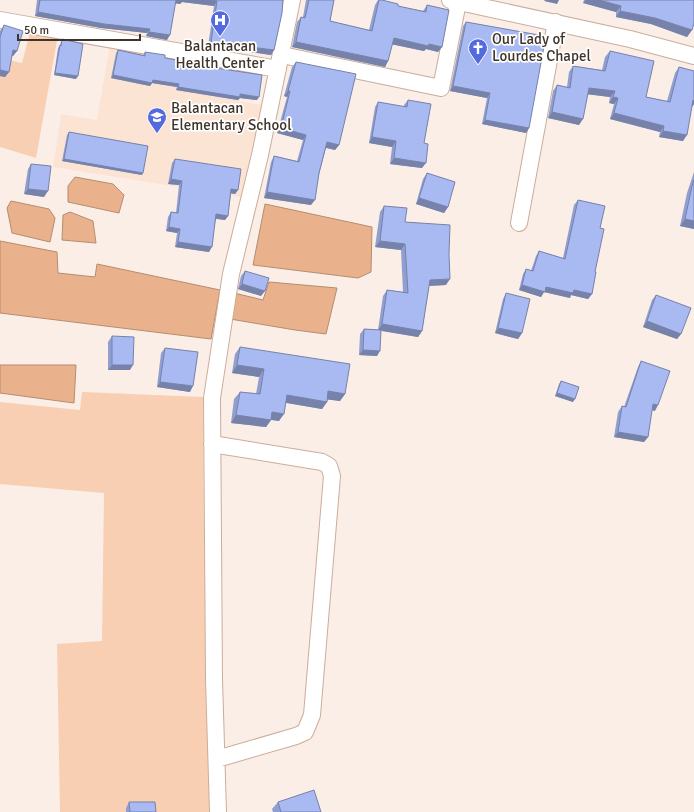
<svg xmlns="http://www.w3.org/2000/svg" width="694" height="812" viewBox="0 0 694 812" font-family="Signika,sans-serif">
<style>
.built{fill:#fce4d5}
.green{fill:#f9cfb3}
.water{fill:#e9b28c;stroke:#b68c6f}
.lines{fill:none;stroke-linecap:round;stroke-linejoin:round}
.minor-casing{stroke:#cbad99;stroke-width:18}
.minor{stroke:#fff;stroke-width:16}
.wall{fill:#919fd0}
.shaded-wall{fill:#7682a9}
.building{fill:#a9b9f2;stroke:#7682a9}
.labels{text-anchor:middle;stroke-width:3.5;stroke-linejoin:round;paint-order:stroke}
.poi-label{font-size:15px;fill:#3f332a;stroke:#fefefe;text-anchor:start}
</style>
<rect width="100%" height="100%" fill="#fbeee6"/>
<!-- built -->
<path class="built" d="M110,44L243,72L239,101L262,105L252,148L242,197L53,167L61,114L97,120Z"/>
<!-- green -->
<path class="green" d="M30,32L58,35L36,158L0,147V58L22,63Z
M82,392L203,397L204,534L212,812H60L57,644L102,641L104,493L0,484V402L80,410Z"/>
<!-- water -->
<path class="water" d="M75,177L113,184L124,195L119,213L68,202V186Z
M11,201L49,209L55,218L50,242L12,233L7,208Z
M265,204L372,227L371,272L358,278L253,265Z
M70,212L93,221L96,243L62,240L63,215Z
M0,241L57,252L58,273L95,277L97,264L220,290L211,339L0,313Z
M269,282L337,288L326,334L295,330L230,319L234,293L263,300Z
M0,365H76L74,403L0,393Z"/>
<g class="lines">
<!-- minor casing -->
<g class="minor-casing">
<path id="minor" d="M450,0L630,39L694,56
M0,20L278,69
M282,55L441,88L458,2
M519,223L556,22
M212,444L322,462L329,466L332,476L312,715L305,732L296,736L217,759
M218,812L214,679L212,398L231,274L260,155L292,0"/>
</g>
<!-- minor -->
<use href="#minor" class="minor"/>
</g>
<!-- wall -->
<path class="wall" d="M37,0H283L274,50L271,55L208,46L214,6L182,2L180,4L175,3L167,40L146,36L147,33L101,28L35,16Z
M306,0H334L330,21L369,30L375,5L378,0H382L398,6L423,11L427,5L442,47L438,52L426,49L424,51L392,44L388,61L385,67L292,47L297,22L301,17H303Z
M584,0H694L692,30L687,37L651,24L616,17V12L583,3Z
M466,22L538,40L529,128L526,133L482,124L487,98L450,91L463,26Z
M4,25L17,51L13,56H12L9,72L5,77L0,76V31Z
M62,39L76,79L54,75L58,48L60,45Z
M118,50L143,55L145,52L165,58L183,63L257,100L240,98L238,100L176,90L177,87L152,83L150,86L111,78L116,53Z
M610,51L646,97L667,101L675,73L679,67L694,71V104L692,107L683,141L659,137L660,132L610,119L614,104L609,103L610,97L588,94L579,125L548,118L553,91L557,85L567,87L569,72L573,66L602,70L605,57Z
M296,62L339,145L335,150L326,148L311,205L264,198L271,162L274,156L297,161L303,140L277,133L287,97L284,96L292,67Z
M408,100L424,143L422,168L390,164L392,147L369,143L375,107L378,102L404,107V105Z
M69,132L142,175L62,161L67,135Z
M175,159L238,190L235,194L231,193L228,216L225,220L216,219L209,252L175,247L177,233L166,231L168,217L171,212L176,213L179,185L168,184L172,163Z
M31,164L44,197L24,194L28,169Z
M694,172V229L680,226L687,193Z
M427,173L448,207L444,213L416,204L423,179Z
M578,200L600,228L592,294L588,299L571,295L570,298L544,292L541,297L519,290L523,274L526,269L531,271L536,256L539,251L563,258L574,205Z
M384,206L405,222L446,285L429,286L422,331L418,337L381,331L377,356L359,355L360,334L364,329L378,330L383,296L387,290L403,292L401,250L375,247L380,212Z
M245,271L261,296L238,289L241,276Z
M506,293L522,333L518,339L495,333L503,299Z
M656,295L681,334L677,339L643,327L652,300Z
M112,336L130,370H108V342Z
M240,347L345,394L340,401L327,399V402L322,409L286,403L279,421L271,420L266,427L231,423L234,399L240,392L256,394L259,377L232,373L235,354Z
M165,348L190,392L157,387L161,353Z
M641,361L655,411L652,410L648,437L644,442L614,437L618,412L622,406L624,407L638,367Z
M561,381L573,402L555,396L559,384Z
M129,802L156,812H126V808Z
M278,802L321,812H273L272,809Z"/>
<!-- shaded-wall -->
<path class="shaded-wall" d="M175,0H206L217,1L214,6L182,2L180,4L173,3Z
M545,0H559L557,4L544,1Z
M586,0H599L621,6L616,12L583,3Z
M620,11L655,18L692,30L687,37L651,24L616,17Z
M38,12L150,29L147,33L101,28L35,16Z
M149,32L170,35L167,40L146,36Z
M394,38L429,44L442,47L438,52L426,49L424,51L390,44Z
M211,42L274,50L271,55L208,46Z
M296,42L388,61L385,67L292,47Z
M13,50L17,51L13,56L9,55Z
M0,70L9,72L5,77L0,76Z
M55,73L78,76L76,79L54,75Z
M113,75L153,80L179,84L177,87L152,83L150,86L111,78Z
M453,86L490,93L487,98L450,91Z
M178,87L240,94L259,97L257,100L240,98L238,100L176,90Z
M589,88L615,91L610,97L585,94Z
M288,91H290L287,97L284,96Z
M613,97L618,98L614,104L609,103Z
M693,100L694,101V104L692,107Z
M552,112L583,119L579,125L548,118Z
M614,113L664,126L660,132L610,119Z
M485,120L529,128L526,133L482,124Z
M281,128L306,135L303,140L277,133Z
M663,131L687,135L683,141L659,137Z
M372,137L396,141L392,147L369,143Z
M327,142L339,145L335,150L323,147Z
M394,158L426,163L422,168L390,164Z
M64,159L143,173L142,175L62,161Z
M171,179L182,181L179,185L168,184Z
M28,189L48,191L44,197L24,194Z
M231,189L238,190L235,194L228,193Z
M267,192L315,200L311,205L264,198Z
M419,198L448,207L444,213L416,204Z
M216,214L228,216L225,220L213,218Z
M685,219L694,221V229L680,226Z
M169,227L180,229L177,233L166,231Z
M380,241L405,244L401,250L375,247Z
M178,242L212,247L209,252L175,247Z
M450,279L446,285L425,286L430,280Z
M242,284L265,291L261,296L238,289Z
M522,285L546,287L574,290L592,294L588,299L571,295L570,298L544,292L541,297L519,290Z
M647,321L681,334L677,339L643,327Z
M382,324L422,331L418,337L378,330Z
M498,328L522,333L518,339L495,333Z
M363,350L380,351L377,356L359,355Z
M112,365H133L130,370H108Z
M237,365L264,369L259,377L232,373Z
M160,382L193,386L190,392L157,387Z
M328,391L345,394L340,401L323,399Z
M557,393L575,399L573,402L555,396Z
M287,395L327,402L322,409L282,402Z
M653,404L658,405L655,411L649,409Z
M272,412L284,414L279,421L267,419Z
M236,415L271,420L266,427L231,423Z
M618,432L648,437L644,442L614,437Z"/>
<!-- building -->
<path class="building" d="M40,0H176L170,35L149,32L150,29L104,24L38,12Z
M206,0H283L282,13L274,50L211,42L217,1Z
M309,0H334L330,21L372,31L379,0H382L398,4V6L426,12L427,5L449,10L442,47L429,44L428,46L394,38L388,61L296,42L301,17L305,18Z
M599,0H694V23L692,30L655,18L620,11L621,6Z
M466,22L539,35L538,40L545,41L529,128L485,120L490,93L453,86Z
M4,25L23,31L17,51L13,50L9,72L0,70V37Z
M62,39L83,44L78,76L55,73L60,45L61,46Z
M118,50L145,56V52L165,55V58L183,61V63L262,75L259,97L240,94V97L178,87L179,84L153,80L152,83L113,75Z
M610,51L654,61L646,97L670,102L679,67L694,71V101L693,100L687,135L663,131L664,126L614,113L618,98L613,97L615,91L589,88L583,119L552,112L557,85L570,88L573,66L605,71Z
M296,62L356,74L339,145L327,142L319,173L315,200L267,192L274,156L299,162L306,135L281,128L290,91H288Z
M408,100L431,104L424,143L428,144L426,163L394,158L396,141L372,137L378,102L407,107Z
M69,132L148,146L143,173L64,159Z
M175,159L241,169L238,190L231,189L228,216L216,214L212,247L178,242L180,229L169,227L171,212L178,213L182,181L171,179Z
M31,164L51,166L48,191L28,189Z
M427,173L455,182L448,207L419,198Z
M694,180V221L685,219L692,186Z
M578,200L605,206L600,228L604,229L595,272H596L592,294L574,290L573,293L546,287L545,292L522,285L526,269L533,271L539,251L565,259Z
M384,206L407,208L405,222L450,225L449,254L450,279L430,280L422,331L382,324L387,290L408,293L405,244L380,241Z
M245,271L269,278L265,291L242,284Z
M506,293L530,299L522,333L498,328Z
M656,295L691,308L681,334L647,321Z
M364,329L381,330L380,351L363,350Z
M112,336L134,337L133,365H112Z
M240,347L350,364L345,394L328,391L327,402L287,395L284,414L272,412L271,420L236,415L240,392L260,394L264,369L237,365Z
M165,348L198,352L193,386L160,382Z
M641,361L670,371L658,405L653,404L648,437L618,432L622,406L626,407Z
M561,381L579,387L575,399L557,393Z
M314,790L321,812H281L278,802Z
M129,802H155L156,812H130Z"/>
<!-- icons -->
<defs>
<g id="hospital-pin" transform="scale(1)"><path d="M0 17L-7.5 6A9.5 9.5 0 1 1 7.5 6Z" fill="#546be0" stroke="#fefefe"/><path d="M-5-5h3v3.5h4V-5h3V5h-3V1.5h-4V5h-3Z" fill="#fff"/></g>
<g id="church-pin" transform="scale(1)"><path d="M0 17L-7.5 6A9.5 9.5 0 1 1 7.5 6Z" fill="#546be0" stroke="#fefefe"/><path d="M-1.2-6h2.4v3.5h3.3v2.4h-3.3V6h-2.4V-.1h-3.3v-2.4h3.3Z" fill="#fff"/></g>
<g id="school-pin" transform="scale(1)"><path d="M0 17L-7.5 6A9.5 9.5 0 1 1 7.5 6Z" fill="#546be0" stroke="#fefefe"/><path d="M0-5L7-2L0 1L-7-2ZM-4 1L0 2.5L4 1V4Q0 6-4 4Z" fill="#fff"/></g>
</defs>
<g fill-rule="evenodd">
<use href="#hospital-pin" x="220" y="20"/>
<use href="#church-pin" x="478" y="48"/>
<use href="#school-pin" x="157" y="117"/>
</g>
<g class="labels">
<!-- poi labels -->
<g class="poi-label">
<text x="492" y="44">Our Lady of<tspan x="492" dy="17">Lourdes Chapel</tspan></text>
<text x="220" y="51" text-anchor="middle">Balantacan<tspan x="220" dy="17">Health Center</tspan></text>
<text x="171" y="113">Balantacan<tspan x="171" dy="17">Elementary School</tspan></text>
</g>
</g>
<!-- scale -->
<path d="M18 34v6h122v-6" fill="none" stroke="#3f332a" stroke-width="2"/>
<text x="24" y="34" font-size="12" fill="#3f332a" stroke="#fefefe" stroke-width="3" paint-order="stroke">50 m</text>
</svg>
